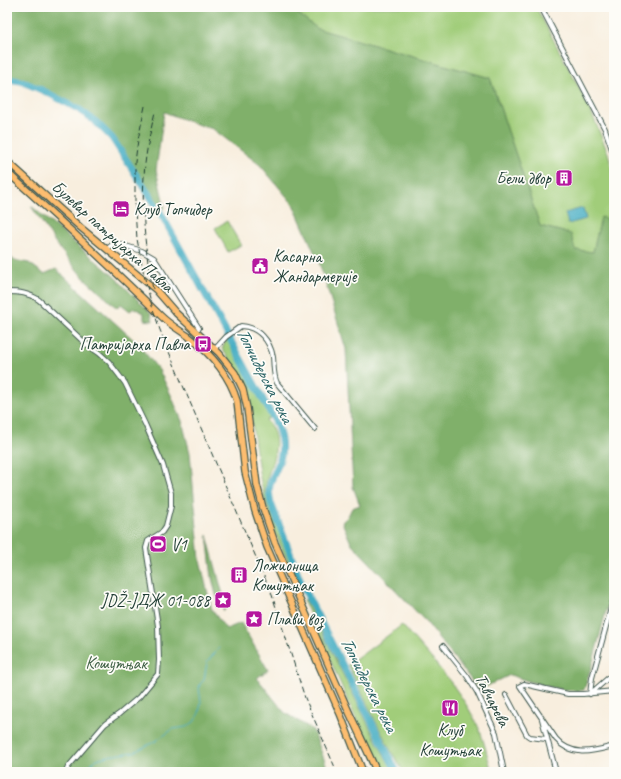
<svg xmlns="http://www.w3.org/2000/svg" width="621" height="779" viewBox="0 0 621 779" font-family="Caveat,sans-serif">
<style>
.green{fill:#a1cd7a;stroke:#608557}
.forest{fill:#80b06a;stroke:#50764f}
.water{fill:#42acc2;stroke:#30747b}
.lines{fill:none;stroke-linecap:round;stroke-linejoin:round}
.stream{stroke:#42acc2;stroke-width:1}
.river{stroke:#42acc2;stroke-width:7}
.minor-casing{stroke:#40584e;stroke-width:6}
.major-casing{stroke:#40584e;stroke-width:8}
.minor{stroke:#fff;stroke-width:4}
.major{stroke:#fcbd6f;stroke-width:5.5}
.rail{stroke:#1f3d34;stroke-width:1;stroke-dasharray:6 3;stroke-linecap:butt}
.labels{text-anchor:middle;stroke-width:3.5;stroke-linejoin:round;paint-order:stroke}
.poi-label{font-size:17px;fill:#1f3d34;stroke:#fdfcf7;text-anchor:start}
.street-label{font-size:17px;fill:#1f3d34;stroke:#fdfcf7}
.park-label{font-size:17px;fill:#406146;stroke:#fdfcf7}
.water-label{font-size:18px;font-style:italic;fill:#2b6466;stroke:#fdfcf7}
</style>
<rect width="100%" height="100%" fill="#fdfcf7"/>
<filter id="ink" filterUnits="userSpaceOnUse"><feTurbulence type="fractalNoise" baseFrequency=".025" numOctaves="2"/><feDisplacementMap in="SourceGraphic" scale="8" xChannelSelector="R" yChannelSelector="G"/><feConvolveMatrix kernelMatrix="1 2 1 2 8 2 1 2 1" color-interpolation-filters="sRGB"/></filter>
<filter id="wash" filterUnits="userSpaceOnUse"><feTurbulence type="fractalNoise" baseFrequency=".012" numOctaves="4" result="noise"/><feDisplacementMap in="SourceGraphic" scale="16" xChannelSelector="R" yChannelSelector="G"/><feGaussianBlur stdDeviation="0.9" result="paint"/><feColorMatrix in="noise" values="0 0 0 0 0 0 0 0 0 0 0 0 0 0 0 0 0 1.4 0 .05"/><feComposite in="paint" operator="in"/></filter>
<g filter="url(#wash)">
<rect width="100%" height="100%" fill="#f8eede"/>
<!-- green -->
<path class="green" d="M289,7H536L577,84L595,121L608,153L614,177V222L601,218L593,252L575,250L570,234L540,226L490,78L318,29Z
M227,221L241,245L228,252L215,228Z
M227,338L271,417L266,420C287,443 268,464 265,490L302,588L299,589L274,530L264,497L259,472L249,402L245,384L238,371L222,349Z
M305,599L377,742L394,772H383L369,748L304,601Z
M402,625C429,656 458,686 476,722C484,738 487,756 492,772H404L392,753L380,730L348,665Z"/>
<!-- forest -->
<path class="forest" d="M7,7H289L318,29L490,78L540,226L571,234L575,250L593,252L601,217L614,222V580L594,658L584,690C567,694 527,681 510,675L479,690L427,623L351,543L342,522L348,516L352,508L360,505L353,487L346,349L320,265L293,204L260,165L213,129L196,124L164,112L156,170L165,208L159,210C148,194 138,178 127,161C122,154 118,145 112,138C90,110 42,86 7,79Z
M31,206L114,276L151,313L153,321L144,320V313L134,308L130,311L121,304L117,308L82,276L59,248Z
M7,251L13,260L29,263L44,274L56,269L136,342L159,370L171,395L182,421L190,453L200,560L207,590L212,610L226,629L241,623L268,670L257,678L285,713L313,730L329,772H7Z
M207,535L226,606L224,611L216,595L212,578Z"/>
<!-- water -->
<path class="water" d="M583,208L586,219L568,224L565,213Z"/>
<g class="lines">
<!-- stream -->
<path class="stream" d="M80,772L97,759L108,756L134,752L156,741L173,729L186,727L194,722L199,713L201,702L199,688L200,684L204,680L207,662L219,648"/>
<!-- river -->
<path class="river" d="M7,79L21,81L44,91L80,110L96,122L112,138L159,210L276,423C280,434 283,443 281,455C277,475 265,480 271,503L303,587L397,772"/>
</g>
</g>
<g filter="url(#ink)">
<g class="lines">
<!-- minor casing -->
<g class="minor-casing">
<path id="minor" d="M541,7L605,129L614,155
M107,249L113,244L116,243L142,251L154,258L199,328
M7,292C19,292 29,293 39,300L86,344L99,353L109,362L125,383L145,424L163,465L171,493V506L166,526L162,532L148,541L146,548L158,626L159,660L158,674L139,697L119,714L105,724L68,767L66,772
M215,349L226,337L241,326C259,327 270,341 273,357C274,366 273,375 277,383L315,429
M443,646L467,676L477,692L496,733L504,772
M614,691L583,694H568L524,684L520,686L556,739C572,758 594,751 614,746
M590,694L592,678L614,597
M590,694L614,673
M506,695L527,735L530,737L546,739
M542,719L556,772"/>
</g>
<!-- major casing -->
<g class="major-casing">
<path id="major" d="M7,161L80,227L156,290L176,313L219,353L235,373L243,390L247,408L257,485L263,508L275,543L349,712L377,772
M7,172C59,219 111,267 161,316C169,324 179,330 188,336C210,353 229,373 237,401L245,472L255,511L267,547L341,716L363,772"/>
</g>
<!-- minor -->
<use href="#minor" class="minor"/>
<!-- major -->
<use href="#major" class="major"/>
<!-- rail -->
<path class="rail" d="M145,106L138,140L135,162V210L137,239L144,275L152,306L160,330L181,381L272,595L305,698L337,772
M153,289C144,248 141,205 145,164C147,146 151,129 155,112"/>
</g>
</g>
<!-- icons -->
<defs>
<g id="building-square" transform="scale(0.9)"><rect x="-9" y="-9" width="18" height="18" rx="4" fill="#b5179e" stroke="#fdfcf7"/><path d="M-4-6H4V6H1V3H-1V6H-4ZM-2.5-4.3h1.7v1.8h-1.7ZM.8-4.3h1.7v1.8H.8ZM-2.5-1h1.7V.8h-1.7ZM.8-1h1.7V.8H.8Z" fill="#fff"/></g>
<g id="hotel-square" transform="scale(0.9)"><rect x="-9" y="-9" width="18" height="18" rx="4" fill="#b5179e" stroke="#fdfcf7"/><path d="M-6-4.5h1.5V1H6V5H4.5V3h-9V5H-6ZM-4 0a1.8 1.8 0 1 1 3.6 0ZM.5 0V-2.5h3Q6-2.5 6 0Z" fill="#fff"/></g>
<g id="civic-square" transform="scale(0.9)"><rect x="-9" y="-9" width="18" height="18" rx="4" fill="#b5179e" stroke="#fdfcf7"/><path d="M-.6-6.5H3V-4.5H.6V-3L4-1V1h2V6H-6V1h2V-1L-.6-3ZM-1.2 2.5V6h2.4V2.5Z" fill="#fff"/></g>
<g id="bus-square" transform="scale(0.9)"><rect x="-9" y="-9" width="18" height="18" rx="4" fill="#b5179e" stroke="#fdfcf7"/><path d="M-5-6H5V4H4V6H2V4H-2V6H-4V4H-5ZM-3.5-4V0h7V-4ZM-3.5 1.2v1.5H-2V1.2ZM2 1.2v1.5H3.5V1.2Z" fill="#fff"/></g>
<g id="stadium-square" transform="scale(0.9)"><rect x="-9" y="-9" width="18" height="18" rx="4" fill="#b5179e" stroke="#fdfcf7"/><path d="M0-5a6.5 5 0 1 0 0 10a6.5 5 0 1 0 0-10ZM-3.5-1.8h7v3.6h-7Z" fill="#fff"/></g>
<g id="sight-square" transform="scale(0.9)"><rect x="-9" y="-9" width="18" height="18" rx="4" fill="#b5179e" stroke="#fdfcf7"/><path d="M0-6L1.8-2.2L6-1.7L2.9 1.2L3.7 5.4L0 3.3L-3.7 5.4L-2.9 1.2L-6-1.7L-1.8-2.2Z" fill="#fff"/></g>
<g id="restaurant-square" transform="scale(0.9)"><rect x="-9" y="-9" width="18" height="18" rx="4" fill="#b5179e" stroke="#fdfcf7"/><path d="M-5-6h1v4h1v-4h1v4h1v-4h1v5L-1.5 .5V6h-2V.5L-5-1ZM5-6V6H3V1.5H1.5Q1.5-4 5-6Z" fill="#fff"/></g>
</defs>
<g fill-rule="evenodd">
<use href="#building-square" x="564" y="178"/>
<use href="#hotel-square" x="121" y="209"/>
<use href="#civic-square" x="260" y="266"/>
<use href="#bus-square" x="203" y="344"/>
<use href="#stadium-square" x="158" y="544"/>
<use href="#building-square" x="239" y="575"/>
<use href="#sight-square" x="223" y="600"/>
<use href="#sight-square" x="254" y="619"/>
<use href="#restaurant-square" x="450" y="708"/>
</g>
<g class="labels">
<!-- poi labels -->
<g class="poi-label">
<text x="551" y="184" text-anchor="end">Бели двор</text>
<text x="134" y="215">Клуб Топчидер</text>
<text x="273" y="262">Касарна<tspan x="273" dy="20">Жандармерије</tspan></text>
<text x="190" y="350" text-anchor="end">Патријарха Павла</text>
<text x="171" y="550">V1</text>
<text x="252" y="571">Ложионица<tspan x="252" dy="20">Кошутњак</tspan></text>
<text x="210" y="606" text-anchor="end">JDŽ-JДЖ 01-088</text>
<text x="267" y="625">Плави воз</text>
<text x="450" y="736" text-anchor="middle">Клуб<tspan x="450" dy="20">Кошутњак</tspan></text>
</g>
<!-- street labels -->
<g class="street-label">
<text transform="translate(113 236) rotate(42)" y="6">Булевар патријарха Павла</text>
<text transform="translate(493 700) rotate(63)" y="6">Тавчарева</text>
</g>
<!-- park labels -->
<g class="park-label">
<text x="116" y="669">Кошутњак</text>
</g>
<!-- water labels -->
<g class="water-label">
<text transform="translate(265 375) rotate(63)" y="6">Топчидерска река</text>
<text transform="translate(369 684) rotate(63)" y="6">Топчидерска река</text>
</g>
</g>
<!-- margin -->
<rect width="621" height="779" fill="none" stroke="#fdfcf7" stroke-width="24"/>
</svg>
